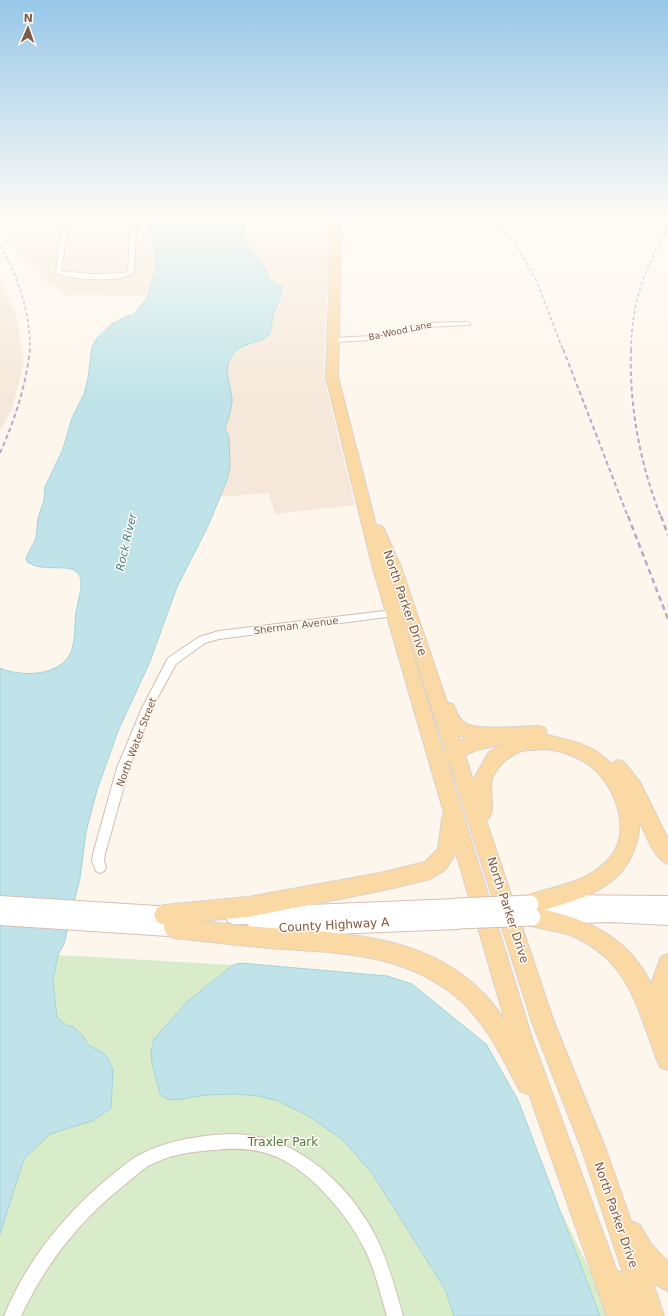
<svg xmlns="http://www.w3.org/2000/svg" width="668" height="1316" viewBox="0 0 668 1316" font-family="'DejaVu Sans',sans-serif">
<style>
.residential{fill:#f5e8da}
.green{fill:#d8ecc9}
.water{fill:#bfe3e8;stroke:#a5d3da}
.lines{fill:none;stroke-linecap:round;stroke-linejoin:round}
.street-casing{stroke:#d1beb0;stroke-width:2}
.secondary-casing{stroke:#d6c0b0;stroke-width:2}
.primary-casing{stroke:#dad1cd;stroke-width:2}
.street{fill:#fff;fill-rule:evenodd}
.secondary{fill:#fff;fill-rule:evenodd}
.primary{fill:#fbd9a5;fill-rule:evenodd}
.rail-far2{stroke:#b9a8c9;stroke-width:1.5;stroke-dasharray:3.5 2.5;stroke-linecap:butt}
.rail-far1{stroke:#b9a8c9;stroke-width:2;stroke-dasharray:4.5 3;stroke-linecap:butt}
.rail{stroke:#b9a8c9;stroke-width:2.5;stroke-dasharray:5.5 4;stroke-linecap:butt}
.secondary-bridge-casing{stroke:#d6c0b0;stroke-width:19;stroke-linecap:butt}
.secondary-bridge{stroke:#fff;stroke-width:17}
.labels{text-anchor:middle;stroke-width:3;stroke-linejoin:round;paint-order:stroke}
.far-street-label{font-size:9px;fill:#7a5c4d;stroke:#fffaf3}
.street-label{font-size:10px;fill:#7a5c4d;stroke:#fffaf3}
.water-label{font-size:11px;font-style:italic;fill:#437c86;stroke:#fffaf3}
.near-street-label{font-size:12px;fill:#7a5c4d;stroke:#fffaf3}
.near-park-label{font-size:12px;fill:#537a41;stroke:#fffaf3}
</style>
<rect width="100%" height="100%" fill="#fdf6ec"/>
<!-- residential -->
<path class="residential" d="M0,216H153L151,232L157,265L148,296L65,295L46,282L0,234Z
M249,216H331L324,370L327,391L355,505L275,514L269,493L220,497L227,480L230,467L229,436L225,430L232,404V392L227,371L229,359L243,345L258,341L271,332L274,314L281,298L282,287L269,279L262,263L251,250L244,238V230Z
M0,281L17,318L24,362L12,409L0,430Z"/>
<!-- green -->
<path class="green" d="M58,955L233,965L240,963L387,976L412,984L486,1044L518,1100L559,1208L613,1316H0V1234L24,1159L50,1134L92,1121L108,1058L102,1052L88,1045L84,1037L73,1026H68L57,1018L53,980Z"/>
<!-- water -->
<path class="water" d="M153,216H249L244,230V238L251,250L262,263L269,279L282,287C282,298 277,304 274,313C271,320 273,328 269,334C262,345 241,340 231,357C222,371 233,388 232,403C231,411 227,421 225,430L229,436L230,467L227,480L208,526L177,587L149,664L118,731L97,790L86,832L80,878L64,944L58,955L53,980L57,1018L68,1026H73L84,1037L88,1045L102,1052L108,1058L113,1071L111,1108L92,1121L50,1134L24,1159L0,1234V668C21,677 60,677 71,652C76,639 74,626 76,613C77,603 86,580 77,572C67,563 44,573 27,562L26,558L36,538L38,518L44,500L45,487L63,449L72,418L84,394L88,378L92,347L96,339L113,323L127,316L133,315L147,298L157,265L151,232Z
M240,963L387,976L412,984L486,1044L518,1100L600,1316H454L445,1289L372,1173L342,1139L307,1115L278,1101L259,1096L234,1094L206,1095L176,1100L167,1099L160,1094L152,1063L151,1051L154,1039L187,1002L233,965Z"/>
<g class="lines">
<!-- street casing -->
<g class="street-casing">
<path id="street" d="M63,216H69L61,271L91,274L126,273L128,271L131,216H137L134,271L131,275C115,282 73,280 56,273Z
M468,322L470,323V325L425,327L372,340L333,342L330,340L333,338L372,336L425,323Z
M409,608L414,611L409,614L219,639L205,643L176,664L152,708L129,768L105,854L104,861L106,867L104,871L100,873L96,871L92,861L93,854L117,768L142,708L168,658L199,637L219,631Z
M233,1134C298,1135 351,1186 378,1241C389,1265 396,1291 403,1316H387C381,1296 376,1275 368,1256C351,1218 309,1167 269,1154C251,1148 234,1148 215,1150C193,1151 168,1155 148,1166C139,1172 131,1180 122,1187C78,1222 45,1265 21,1316H4C27,1260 65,1213 112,1175C121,1168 129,1160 139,1155C168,1140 201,1135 233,1134Z"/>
</g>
<!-- secondary casing -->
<g class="secondary-casing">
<path id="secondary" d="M550,895L668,896V925L609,922L547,924L541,922L538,916L541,910L544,909L541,903L544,897Z
M0,896L173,907L179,909L182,915L180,919L189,922L192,928L189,934L183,937L0,925Z
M456,899L462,901L465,907L462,913L467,920L464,926L458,929L256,937L250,934L247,928L249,924H234L228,922L225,916L228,910L234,908Z"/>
</g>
<!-- primary casing -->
<g class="primary-casing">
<path id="primary" d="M330,216H338L341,239L338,377L376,525L382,526L384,529L401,567L447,702L453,704C456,711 458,718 465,723C476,731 524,726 539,726L545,728L547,735C570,740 595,745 611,764L618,760L624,762L640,782L668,839V864C653,858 646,834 639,820C640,830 638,840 634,850C620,889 580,899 544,910C590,919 630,940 651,984L661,957L668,954V1070L660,1067C638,1014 633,964 575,937C559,930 541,930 525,924L522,917L524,911L520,904L523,897C551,886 583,885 606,862C633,836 618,790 593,768C577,755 554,747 533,750C529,750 523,750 519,752C506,758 497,766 492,779C488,790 498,813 486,820L554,1022L606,1150L631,1221L640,1225L651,1244L668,1262V1291L653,1283L664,1316H607L529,1094L520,1091C503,1059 487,1024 460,1000C404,951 337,953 268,948C236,945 205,941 174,938L167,935L164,928L165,925L157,922L154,915L157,908L164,905L248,897L380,873L425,862L438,849L442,819L444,813L372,565L326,377L331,239ZM388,571L445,749L443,751ZM458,735L467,738L460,741ZM502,744L489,752L473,780L465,755L477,750ZM450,764L532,1022L582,1150L623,1273L617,1271L532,1038L448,765ZM456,853L505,1020C450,937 361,934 271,928C248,926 225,924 201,921L248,917L380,891L430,879L445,870Z"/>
</g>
<!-- street -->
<use href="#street" class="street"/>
<!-- secondary -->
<use href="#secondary" class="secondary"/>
<!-- primary -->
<use href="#primary" class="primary"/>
<!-- rail-far2 -->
<path class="rail-far2" d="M489,216L516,244L537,282L563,350
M0,246C19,279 30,311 30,350
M631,350C632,302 644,269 668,228"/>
<!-- rail-far1 -->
<path class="rail-far1" d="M563,349L628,517
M631,349C629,406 640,464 661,517
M0,453C15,419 26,386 30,349"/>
<!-- rail -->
<path class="rail" d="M628,516L668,619
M661,516L668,535"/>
<!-- secondary-bridge casing -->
<g class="secondary-bridge-casing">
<path id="secondary-bridge" d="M456,907L530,904
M458,920L532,917"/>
</g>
<!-- secondary-bridge -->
<use href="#secondary-bridge" class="secondary-bridge"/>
</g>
<!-- sky -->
<linearGradient id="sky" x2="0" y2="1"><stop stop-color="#97c7e8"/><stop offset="0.54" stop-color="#fefbf6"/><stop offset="1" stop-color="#fefbf6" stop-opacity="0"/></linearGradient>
<rect width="668" height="400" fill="url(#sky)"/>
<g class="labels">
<!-- far-street labels -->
<g class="far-street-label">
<text transform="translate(400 331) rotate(-12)" y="3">Ba-Wood Lane</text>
</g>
<!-- street labels -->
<g class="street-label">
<text transform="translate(296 625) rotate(-7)" y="4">Sherman Avenue</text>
<text transform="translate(136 742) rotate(-69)" y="4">North Water Street</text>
</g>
<!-- water labels -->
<g class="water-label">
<text transform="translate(126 542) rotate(-77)" y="4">Rock River</text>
</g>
<!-- near-street labels -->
<g class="near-street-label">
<text transform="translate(405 603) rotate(71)" y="4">North Parker Drive</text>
<text transform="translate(508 910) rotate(72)" y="4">North Parker Drive</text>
<text transform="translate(334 925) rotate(-3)" y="4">County Highway A</text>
<text transform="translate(616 1215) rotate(71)" y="4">North Parker Drive</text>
</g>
<!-- near-park labels -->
<g class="near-park-label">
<text x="283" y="1146">Traxler Park</text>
</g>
</g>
<!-- north arrow -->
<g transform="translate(28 28) rotate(2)" stroke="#fffaf3" stroke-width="3" paint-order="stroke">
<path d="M0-3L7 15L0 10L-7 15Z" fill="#7a5c4d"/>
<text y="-6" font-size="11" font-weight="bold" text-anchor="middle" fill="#7a5c4d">N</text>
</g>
</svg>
